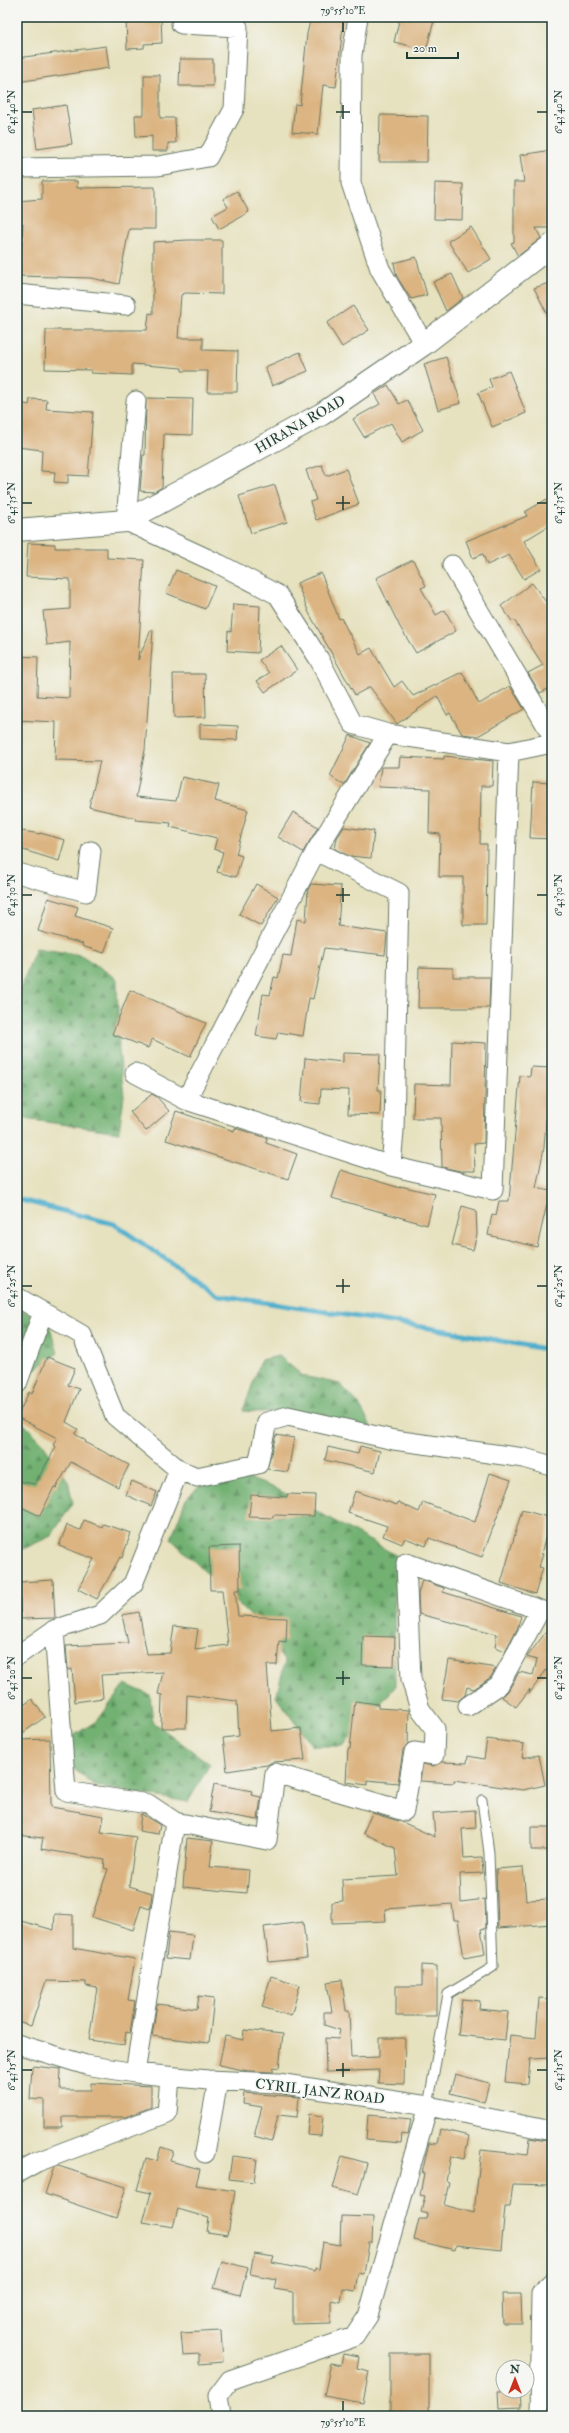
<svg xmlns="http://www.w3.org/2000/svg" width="569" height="2433" viewBox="0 0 569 2433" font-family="'IM FELL Double Pica',serif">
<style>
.forest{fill:url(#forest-firs);stroke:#487753}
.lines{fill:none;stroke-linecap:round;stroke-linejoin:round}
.stream{stroke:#4daecc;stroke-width:5}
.building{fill:#dbb481}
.service-casing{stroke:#657664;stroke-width:11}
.minor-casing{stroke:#657664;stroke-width:21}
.tertiary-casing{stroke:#657664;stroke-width:24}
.service{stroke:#fff;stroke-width:9}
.minor{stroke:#fff;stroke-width:19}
.tertiary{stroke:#fff;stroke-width:22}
.ticks{fill:none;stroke:#1f3d34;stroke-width:1.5}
.labels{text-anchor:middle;stroke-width:3.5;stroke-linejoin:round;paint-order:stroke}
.street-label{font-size:14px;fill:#1f3d34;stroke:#f6f6f2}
.neatline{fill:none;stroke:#1f3d34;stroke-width:1.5}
.ticks-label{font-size:10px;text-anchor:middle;fill:#1f3d34}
</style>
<defs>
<pattern id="forest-firs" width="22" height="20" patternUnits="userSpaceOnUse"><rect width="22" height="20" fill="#72b172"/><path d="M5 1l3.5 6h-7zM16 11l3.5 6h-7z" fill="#5d915e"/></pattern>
</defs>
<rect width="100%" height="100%" fill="#f6f6f2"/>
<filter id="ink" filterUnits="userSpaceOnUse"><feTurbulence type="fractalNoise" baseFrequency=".025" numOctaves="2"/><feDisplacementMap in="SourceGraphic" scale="8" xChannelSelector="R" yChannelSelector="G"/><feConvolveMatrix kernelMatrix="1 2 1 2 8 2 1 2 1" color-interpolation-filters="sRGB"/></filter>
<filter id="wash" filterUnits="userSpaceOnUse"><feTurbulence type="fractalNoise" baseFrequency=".012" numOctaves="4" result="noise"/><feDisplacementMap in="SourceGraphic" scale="16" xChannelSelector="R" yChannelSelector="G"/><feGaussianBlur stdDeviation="0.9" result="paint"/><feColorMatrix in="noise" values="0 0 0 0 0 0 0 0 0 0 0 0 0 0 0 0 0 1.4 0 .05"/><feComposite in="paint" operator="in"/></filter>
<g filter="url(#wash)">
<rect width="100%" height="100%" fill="#e6e1be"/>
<!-- forest -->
<path class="forest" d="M36,948L81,955L117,979L119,1051L124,1096L119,1132L17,1118V997Z
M17,1307L49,1325L58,1353L17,1382Z
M279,1356L303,1376L340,1384L358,1403L372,1428L281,1413L243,1411L261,1360Z
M17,1417L42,1442L68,1481L73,1503L51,1536L17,1552Z
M219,1467L277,1489L399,1557L394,1609L395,1687L343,1746H312L276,1697L285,1662L251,1616L171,1539L186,1499Z
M125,1684L150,1695L153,1722L210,1764L188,1802L95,1786L69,1765L73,1736L98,1720Z"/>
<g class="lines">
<!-- stream -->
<path class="stream" d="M17,1199L114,1224L218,1295L448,1331L539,1348H552"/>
</g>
<g id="blocks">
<!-- building -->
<path class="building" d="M126,17H161L162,43L144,44V48L127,49Z
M311,17H344L336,87L323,85L318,134L292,132L295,104L300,105L307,34Z
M400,17H435L426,50L394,42Z
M106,46L109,68L17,82V58Z
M180,59H213V86H179Z
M144,75H160V118H175L176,143H168V151H152V136L136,137L135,115H144Z
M66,105L72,144L37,149L32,110Z
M380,115L428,116L427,162H379Z
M552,150V171L549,172L552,228H536L541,238L518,256L511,243L514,242V182H524L520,155Z
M42,181H77V188L155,187V229H129L119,284L91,278L20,276L23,223H17V201L42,199Z
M435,183L463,184L462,220L434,219Z
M237,191L249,212L219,229L212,216L228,207L223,199Z
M471,227L491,259L468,273L448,241Z
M188,240H222V294L185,293L181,295L178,338H203V350L238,351L237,392H207L208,371H182V368L132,364V375L91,373V370L45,369L46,330H147L149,313L153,314V242Z
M416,257L427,295L411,299L397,277L394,263Z
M452,274L463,298L446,311L433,282Z
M552,282V323L534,288Z
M353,306L369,330L342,347L327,323Z
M300,352L308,371L272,386L265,367Z
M446,357L461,403L438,410L424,364Z
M509,371L526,413L492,427L478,393L492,387L489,379Z
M388,385L399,404L407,400L423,430L402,442L391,423L364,437L353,419L380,404L374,394Z
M146,398L193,399L192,435L164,434L162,487L154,492L140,491L143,455H145Z
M30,399L47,400L46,409L93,412L88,476L68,475V483L54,482L55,472L41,471L42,450L17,447V402L29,405Z
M322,465L326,476L346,469L359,504L316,520L310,502L316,500L306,470Z
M275,485L287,522L251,533L239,496Z
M552,496V524L524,541L541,569L524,579L509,555L487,565L483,554L473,558L466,541L527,516L525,512Z
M28,543L55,544V548H107V558L144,560L138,660L151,630H153L145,750L136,797L176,801L182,777L219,785L215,801L248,810L236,854L242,856L236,877L217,872L223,852L214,849L217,838L170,827L171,823L135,820L136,818L89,807L100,761L55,760L56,722L17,720V656L38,657L37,696L69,698L70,642L47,645L43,611L70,609V579L26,577Z
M413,560L426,586L421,588L436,615L445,610L456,631L416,653L400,627L376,578Z
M176,570L215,586L205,609L166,593Z
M321,573L339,619L341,618L360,654L371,648L394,687L402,681L413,696L462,672L479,704L510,686L524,709L478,736L462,734L450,713L447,715L437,696L397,724L370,687L355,695L309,613L297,583Z
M532,583L552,610V687L540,693L528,673L543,665L514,620L512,621L501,606Z
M233,604L260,606L258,653L227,651L228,631L231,632Z
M281,646L297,670L265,692L257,681L269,673L259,660Z
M173,674H205L206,717L174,718Z
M200,724L238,726L237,740L200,739Z
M350,735L370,743L344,785L330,776Z
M444,756L493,761L492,786H481L480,844H487L486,925H463V877H439L440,834L429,833L430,789L378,787L381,767H399L400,757L444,759Z
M533,782L552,783V839L530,838Z
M293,812L318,827L303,852L278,837Z
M344,827L374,831L371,858L349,856L335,849L337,838Z
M17,830L40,834V833L65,840L59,861L17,848Z
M256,884L278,897L261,926L239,914Z
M311,884L341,886L338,926L387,933L385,955L324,948L313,999L309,998L303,1036L278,1032L276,1039L256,1036L263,994L270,995L274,977L278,978L283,955L291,956L297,919L306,921L308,890Z
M48,898L78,907L75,916L113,928L104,953L82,946L83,944L38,931Z
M419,967L453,968V977H490L489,1008H418Z
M130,990L206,1023L190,1057L152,1039L148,1048L112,1034Z
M452,1041L486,1043L484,1143L474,1144L475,1171H460L442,1167L441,1118H413L414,1084L451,1085Z
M343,1053L380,1054L378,1090H381L380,1115L348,1114L349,1090L321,1089L320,1104L301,1102L305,1058L343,1062Z
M531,1067L550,1068L544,1148L536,1188L550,1191L537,1247L488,1235L492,1214L496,1215L499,1201H509L520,1076L530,1077Z
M152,1094L157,1097L169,1111L146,1131L130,1112Z
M176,1111L234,1131L235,1128L267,1138L266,1143L297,1154L288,1179L166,1140Z
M341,1170L400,1188V1186L435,1194L427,1225L332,1198Z
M462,1206L476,1210L477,1234L473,1250L452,1245Z
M47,1357L75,1368L68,1385L79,1389L66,1422L78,1429L75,1434L86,1441L85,1442L129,1465L118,1487L71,1462L56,1488L54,1487L40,1516L17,1505V1481L35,1484L56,1447L53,1445L57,1438L17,1417L29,1392L32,1394Z
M276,1435L294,1438L288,1472L267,1469Z
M360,1446L380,1451L375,1472L325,1460L328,1447L358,1454Z
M490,1473L511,1480L482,1557L429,1538L426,1546L405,1538L402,1544L383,1536L387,1526L348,1513L355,1491L397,1505L398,1502L419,1512L423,1502L475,1522Z
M132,1481L157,1492L151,1506L126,1495Z
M287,1494L315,1495L314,1516L273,1515V1518L249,1517L251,1495L287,1497Z
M522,1510L551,1518L541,1554H543L539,1567L543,1568L535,1594L501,1583Z
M84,1520L102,1527L103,1524L131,1533L122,1558L120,1557L97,1599L78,1589L94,1559L59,1546L67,1525L80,1530Z
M239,1546L240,1590H235L238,1616L287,1618L286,1642L279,1641L277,1665H267L272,1731L301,1728L305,1760L272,1762L267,1765L227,1771L223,1738L239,1736L237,1701L187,1695L186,1728H161L162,1695L158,1694L163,1672L101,1675L103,1698L75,1702L72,1669L68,1670L66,1646L128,1643L122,1615L139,1612L147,1654L170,1653L174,1626L198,1629L195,1649L228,1645L222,1590H210L209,1547Z
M53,1580L55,1618L21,1619L19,1582Z
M422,1580L444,1588L443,1592L521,1616L517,1629L505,1651L495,1647L497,1634L419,1614L418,1594Z
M552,1624V1662L529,1694L530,1689L516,1707L502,1697L508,1691L519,1672L533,1675L537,1660L527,1657Z
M363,1636L395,1637L394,1666L362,1665Z
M449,1660L496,1668L491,1677L474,1689L467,1687L465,1695L458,1701L442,1699Z
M32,1699L45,1717L17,1737V1710Z
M355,1701L378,1704V1708L409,1710L408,1743L403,1750L398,1783L367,1780V1785L346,1782L348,1749H350Z
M50,1739L51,1807L104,1816L101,1832L136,1837L129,1886L152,1893L150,1909L141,1906L133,1930L92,1917L108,1869L104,1868L105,1860L41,1849L43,1838L17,1835V1740Z
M487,1739L524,1744L522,1758L539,1755L545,1785L523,1790L454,1780V1783L420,1781L423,1764L433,1766L442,1762L467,1763L468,1756L484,1759Z
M214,1784L252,1791L251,1795L261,1797L258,1820L209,1812Z
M475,1810L476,1828L462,1829L464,1858L482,1857L483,1873L460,1874L461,1902L485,1899L486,1928L481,1929L485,1954L464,1958L458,1920H454L452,1904L385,1909L386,1921L332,1923V1902L343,1901L342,1879L398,1876L395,1848L363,1833L372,1813L402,1822L435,1837L433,1813Z
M141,1814L160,1825L158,1834L139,1831Z
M531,1827H552V1850H531Z
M187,1838L213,1841L210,1867L249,1870L247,1893L183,1887Z
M523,1867L526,1900L552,1899V1924L498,1928L496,1869Z
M55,1914L73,1915V1948L135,1959L128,2000L135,2001L130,2033L126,2032L124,2045L89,2040L97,1988L86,1986V1982L46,1981L31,2026L17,2022V1920L54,1930Z
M303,1922L307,1958L269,1962L264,1927Z
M169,1932L193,1935L190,1960L166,1958Z
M422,1965L437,1966V2016H396V1986H422Z
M271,1976L300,1985L291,2016L262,2007Z
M342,1980L346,2011H349L351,2058L379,2057V2038H405L404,2084L378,2083L379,2070L326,2072L325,2038L338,2039L340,2030L324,2025V2012H332L327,1982Z
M199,1996L214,1998L209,2043L152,2036L157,2004L197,2009Z
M539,1998L552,1999V2058L530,2059L528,2084L505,2082L510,2035L536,2038Z
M462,1999L480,2001L479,2009L508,2012L505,2040L458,2035Z
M244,2030L283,2034L279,2068L274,2067L273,2072L248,2071L219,2065L225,2036L243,2040Z
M32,2066L61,2069L60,2090H91V2083L151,2086V2107L126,2117H62V2127H44V2100L30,2099Z
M455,2074L489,2083L484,2102L450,2093Z
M244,2093L299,2097L297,2117L278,2115L272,2141L254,2136L262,2107L243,2104Z
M309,2114L323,2116L321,2136L307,2135Z
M368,2115L411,2119L408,2135L402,2134L401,2143L366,2140Z
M440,2129L469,2136L464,2159L451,2156L446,2181L449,2182L444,2205L474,2213L481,2150L528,2155L530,2138L552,2142L550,2185L513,2184L510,2207H505L501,2250L456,2245L455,2250L414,2240L419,2219H427L428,2214L421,2212L425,2196L420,2195L424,2173H422L429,2143L437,2144Z
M161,2147L173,2151L170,2161L200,2169L196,2185L235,2191L228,2235L207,2232L209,2218L178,2209L173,2227L143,2222L151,2193L137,2190L146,2158L157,2161Z
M232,2156L257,2159L254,2182L229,2179Z
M342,2156L367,2163L358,2195L333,2188Z
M58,2166L126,2187L116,2218L45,2194L54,2167Z
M341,2216L373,2217L372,2243H369L364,2274L358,2273L355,2291L343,2289L341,2302L331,2300V2323L293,2324V2292L274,2289L276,2279L250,2274L254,2254L274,2257L272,2263L315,2271V2268L319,2269L323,2242L340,2245Z
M222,2261L248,2268L240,2295L214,2288Z
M502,2294H521L522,2324H503Z
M221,2331L223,2362L199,2364V2354L183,2355L181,2333Z
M343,2354L359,2357L357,2368L369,2371L363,2403L324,2396L331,2363L341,2365Z
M390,2354H429V2416H390Z
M498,2391H520L521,2407L499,2408Z"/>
</g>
</g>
<g filter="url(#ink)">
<use href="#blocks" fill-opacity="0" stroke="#657664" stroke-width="1"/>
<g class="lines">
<!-- service casing -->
<g class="service-casing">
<path id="service" d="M428,2106L448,1994L493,1967L489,1853L482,1800"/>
</g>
<!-- minor casing -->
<g class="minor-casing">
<path id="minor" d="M358,17L352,55L351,183L380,269L424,344
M17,168L158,166L208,157L234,109L238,27L181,24
M17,294L126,305
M136,401L126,521L219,564L278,595L319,659L353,724L388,734L509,752L552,743
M452,565L552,735
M388,734L316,851L186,1100L391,1166L493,1190L509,752
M316,851L399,893L394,1131L391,1166
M17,873L86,892L91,851
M135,1073L186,1100
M17,1297L82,1335L115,1416L179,1470L197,1477L258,1464L267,1422L288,1416L394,1440L524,1458L552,1466
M17,1384L43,1312
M54,1630L66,1791L148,1804L175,1822L135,2073
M17,1656L54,1630L100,1615L133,1584L179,1470
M175,1822L267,1840L275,1773L404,1811L414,1752L434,1755L435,1729L420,1709L411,1679L406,1563L540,1610L499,1685L468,1706
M17,2044L86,2065L135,2073L208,2080L278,2083L428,2106L552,2131
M205,2153L218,2081
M17,2173L37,2162L167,2113L170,2077
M221,2416L218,2396L230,2380L354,2337L368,2316L428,2106
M539,2416L541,2293L552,2283"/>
</g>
<!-- tertiary casing -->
<g class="tertiary-casing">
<path id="tertiary" d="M17,530L126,521L322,414L424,344L552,245"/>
</g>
<!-- service -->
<use href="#service" class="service"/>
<!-- minor -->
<use href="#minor" class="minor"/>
<!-- tertiary -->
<use href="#tertiary" class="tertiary"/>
</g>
</g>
<!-- ticks -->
<path class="ticks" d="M343,22V32M343,105V119M22,112H32M336,112H350M537,112H547M343,496V510M22,503H32M336,503H350M537,503H547M343,888V902M22,895H32M336,895H350M537,895H547M343,1279V1293M22,1286H32M336,1286H350M537,1286H547M343,1671V1685M22,1678H32M336,1678H350M537,1678H547M343,2063V2077M22,2070H32M336,2070H350M537,2070H547M343,2401V2411"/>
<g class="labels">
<!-- street labels -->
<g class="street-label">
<text transform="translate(300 424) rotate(-30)" y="5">HIRANA ROAD</text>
<text transform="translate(320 2091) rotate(7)" y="5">CYRIL JANZ ROAD</text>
</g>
</g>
<!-- margin -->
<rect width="569" height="2433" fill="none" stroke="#f6f6f2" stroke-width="44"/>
<!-- north arrow -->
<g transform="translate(515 2379)"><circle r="19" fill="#f6f6f2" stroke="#a0aca6"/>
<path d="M0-3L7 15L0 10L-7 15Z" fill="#c8321e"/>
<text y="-6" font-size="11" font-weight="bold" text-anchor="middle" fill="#1f3d34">N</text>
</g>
<!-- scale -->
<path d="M407 52v6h51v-6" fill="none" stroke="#1f3d34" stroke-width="2"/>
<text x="413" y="52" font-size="12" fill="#1f3d34" stroke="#f6f6f2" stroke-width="3" paint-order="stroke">20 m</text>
<rect x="22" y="22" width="525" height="2389" class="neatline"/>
<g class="ticks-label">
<text x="343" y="14">79°55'10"E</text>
<text transform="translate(11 112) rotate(-90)" y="4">6°43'40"N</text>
<text transform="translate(558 112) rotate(-90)" y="4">6°43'40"N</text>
<text transform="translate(11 503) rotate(-90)" y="4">6°43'35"N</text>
<text transform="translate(558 503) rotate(-90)" y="4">6°43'35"N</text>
<text transform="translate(11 895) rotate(-90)" y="4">6°43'30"N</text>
<text transform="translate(558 895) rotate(-90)" y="4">6°43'30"N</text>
<text transform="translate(11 1286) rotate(-90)" y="4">6°43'25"N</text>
<text transform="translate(558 1286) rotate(-90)" y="4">6°43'25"N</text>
<text transform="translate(11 1678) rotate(-90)" y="4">6°43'20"N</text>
<text transform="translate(558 1678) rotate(-90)" y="4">6°43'20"N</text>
<text transform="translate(11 2070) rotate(-90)" y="4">6°43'15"N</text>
<text transform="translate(558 2070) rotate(-90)" y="4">6°43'15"N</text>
<text x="343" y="2426">79°55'10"E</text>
</g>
</svg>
